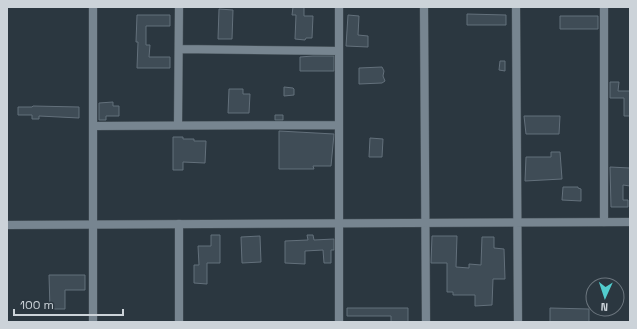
<svg xmlns="http://www.w3.org/2000/svg" width="637" height="329" viewBox="0 0 637 329" font-family="'Space Grotesk',sans-serif">
<style>
.building{fill:#3f4c56;stroke:#63707b}
.lines{fill:none;stroke-linecap:round;stroke-linejoin:round}
.minor-casing{stroke:#4a555c;stroke-width:9}
.tertiary-casing{stroke:#4a555c;stroke-width:9}
.minor{stroke:#778590;stroke-width:8}
.tertiary{stroke:#778590;stroke-width:8}
</style>
<rect width="100%" height="100%" fill="#2b3740"/>
<!-- building -->
<path class="building" d="M293,7H304V16H313L312,38H306L305,40L295,39L296,15H292Z
M219,9L233,10L232,39H218Z
M467,14L506,15V25H467Z
M137,15H170V26H146V45H150L149,57H170V68H137L138,42H136Z
M348,15L359,16L358,35L368,36V47L346,46Z
M560,16H598V29H560Z
M313,56H334V71H300V57Z
M500,61H505V71L499,70Z
M382,67L384,71L383,76L385,81L382,83L359,84V68Z
M610,82H619L618,91H630V116H624V98H610Z
M284,87L293,88L294,89V95L284,96Z
M229,89H243V94H250L249,113H228Z
M113,102V106H119V116H106V120H99V103Z
M33,106L79,107V118L39,116V119H32V115H18V107H32Z
M275,115H283V120H275Z
M524,116H560L559,134H526Z
M279,131L334,134L331,166H313L314,169H279Z
M173,137H183V139H194V141H206L205,163L183,162V170H173Z
M370,138L383,139L382,157H369Z
M551,152H560L562,179L525,181L526,157H551Z
M610,167L630,168V186L623,185V200H628V207H611Z
M563,187H578V188L581,189V201L562,200Z
M211,235H220V263H207V284L194,283V265H199L198,246H211Z
M307,235H313L314,240L334,239V250H331V263H324L323,250L305,251V264L285,263V241L308,240Z
M260,236L261,262L242,263L241,237Z
M432,236H457L456,267L469,268V264L481,265L482,237H494V248L504,249L505,279H493L492,305L475,306V295H453V292H447V263H431Z
M49,275H85V290H65V309H50Z
M347,308H408V322H391V316H347Z
M550,308L589,309V322H550Z"/>
<g class="lines">
<!-- minor casing -->
<g class="minor-casing">
<path id="minor" d="M339,7V322
M424,7L426,322
M604,7V222
M179,49L339,51
M178,125L179,7
M93,126L339,125
M179,224V322
M93,322V7"/>
</g>
<!-- tertiary casing -->
<g class="tertiary-casing">
<path id="tertiary" d="M516,7L518,322
M7,225L630,222"/>
</g>
<!-- minor -->
<use href="#minor" class="minor"/>
<!-- tertiary -->
<use href="#tertiary" class="tertiary"/>
</g>
<!-- border -->
<rect width="637" height="329" fill="none" stroke="#ccd3d9" stroke-width="16"/>
<!-- north arrow -->
<g transform="translate(605 297) rotate(183)"><circle r="19" fill="#2b3740" stroke="#6b757d"/>
<path d="M0-3L7 15L0 10L-7 15Z" fill="#52cdce"/>
<text y="-6" font-size="11" font-weight="bold" text-anchor="middle" fill="#ccd3d9">N</text>
</g>
<!-- scale -->
<path d="M14 309v6h109v-6" fill="none" stroke="#ccd3d9" stroke-width="2"/>
<text x="20" y="309" font-size="12" fill="#ccd3d9" stroke="#2b3740" stroke-width="3" paint-order="stroke">100 m</text>
</svg>
